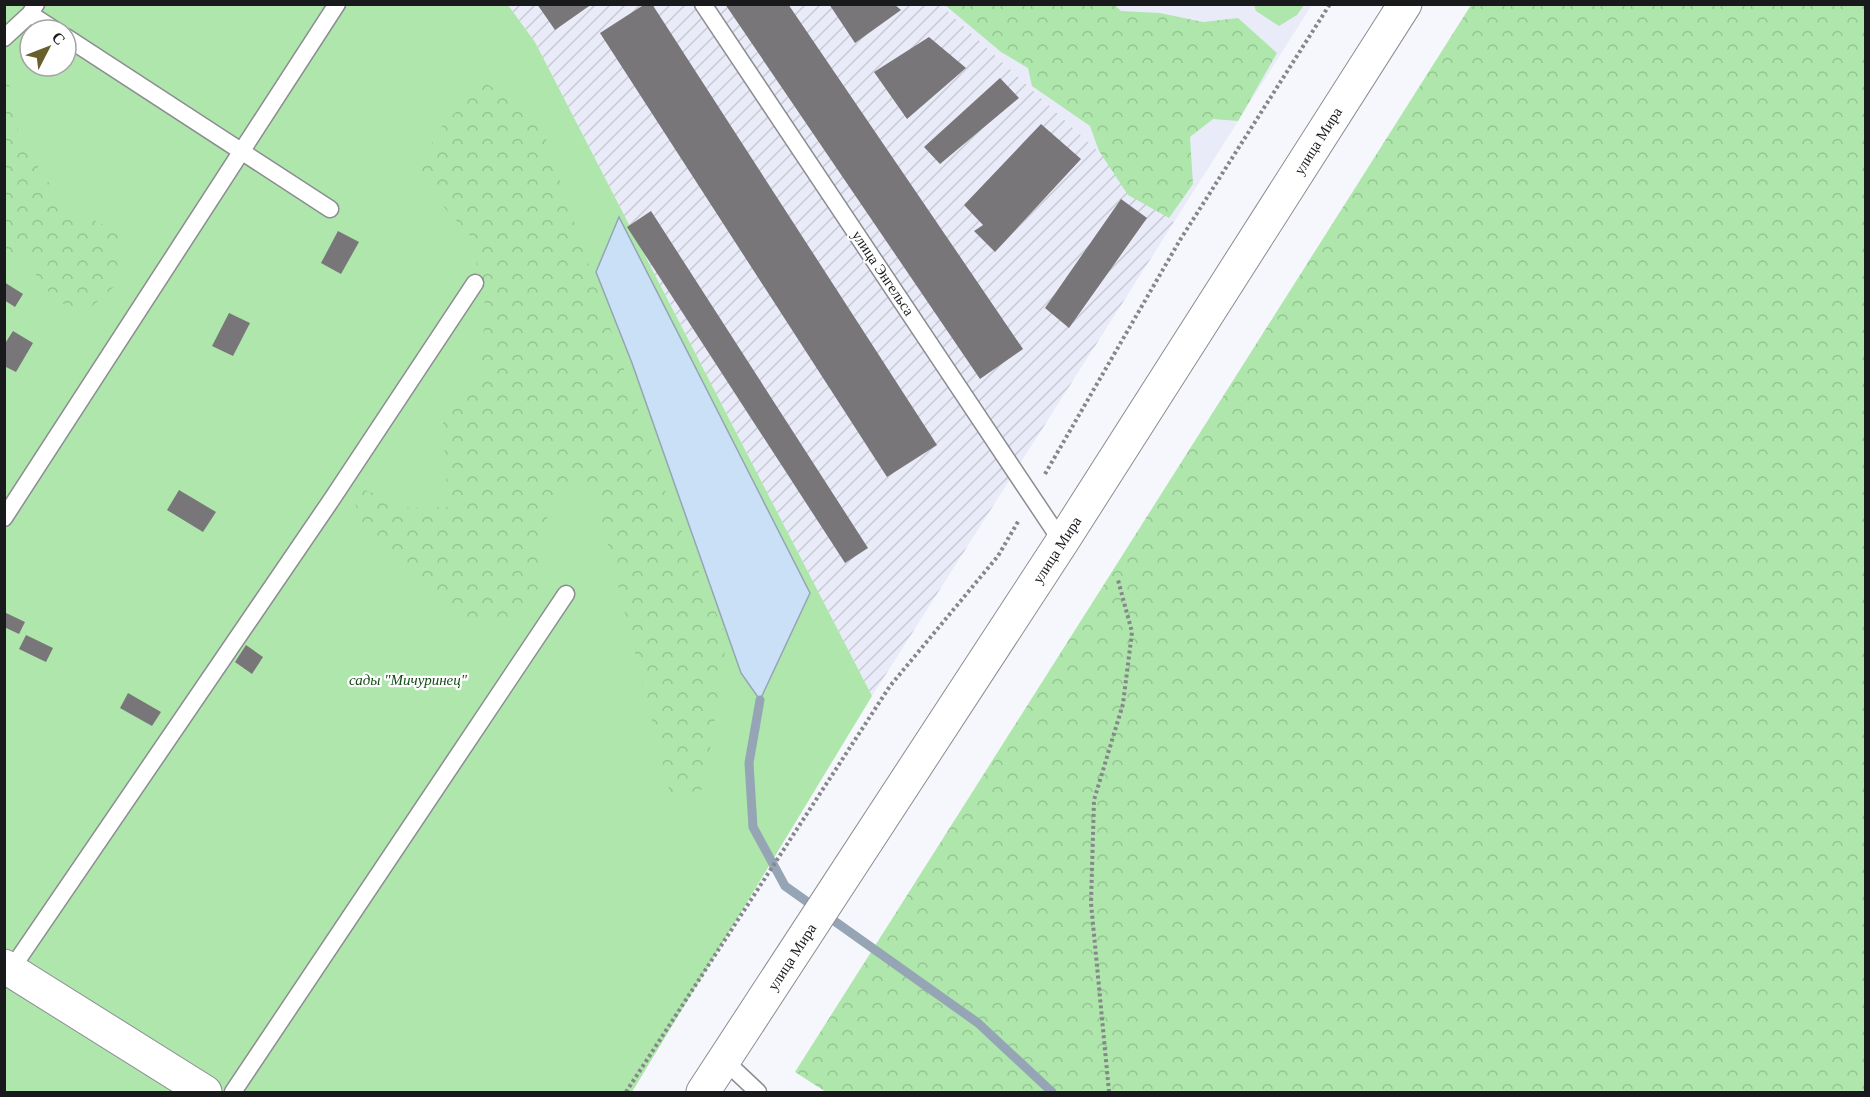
<svg xmlns="http://www.w3.org/2000/svg" width="1870" height="1097" viewBox="0 0 1870 1097" font-family="'Times New Roman',serif">
<style>
.industrial{fill:url(#industrial-furrows)}
.built{fill:#e9ecf8}
.green{fill:#aee6ac;fill-rule:evenodd}
.forest{fill:url(#forest-crowns)}
.water{fill:#cae0f7;stroke:#95a5b5;stroke-width:1.5}
.lines{fill:none;stroke-linecap:round;stroke-linejoin:round}
.stream{stroke:#95a5b5;stroke-width:9}
.building{fill:#79767a}
.lane-casing{stroke:#8b8d91;stroke-width:19}
.street-casing{stroke:#8b8d91;stroke-width:35}
.primary-casing{stroke:#8b8d91;stroke-width:35}
.path{stroke:#86878a;stroke-width:4;stroke-dasharray:3 3;stroke-linecap:butt}
.lane{stroke:#fff;stroke-width:16}
.street{stroke:#fff;stroke-width:33}
.primary{stroke:#fff;stroke-width:33}
.labels{text-anchor:middle;stroke-width:4.5;stroke-linejoin:round;paint-order:stroke}
.street-label{font-size:15px;fill:#191a1c;stroke:#fff}
.park-label{font-size:15px;font-style:italic;fill:#134c15;stroke:#fff}
</style>
<defs>
<pattern id="industrial-furrows" width="10" height="10" patternUnits="userSpaceOnUse" patternTransform="scale(1.5)"><rect width="10" height="10" fill="#e9ecf8"/><path d="M-1 1l2-2M0 10L10 0M9 11l2-2" fill="none" stroke="#c7cad4"/></pattern>
<pattern id="forest-crowns" width="20" height="18" patternUnits="userSpaceOnUse" patternTransform="scale(1.5)"><rect width="20" height="18" fill="#aee6ac"/><path d="M2 6a3 3 0 1 1 6 0M12 15a3 3 0 1 1 6 0" fill="none" stroke="#95c593"/></pattern>
</defs>
<rect width="100%" height="100%" fill="#f6f7fc"/>
<!-- industrial -->
<path class="industrial" d="M508,5H941L1174,222L872,696L535,42Z"/>
<!-- built -->
<path class="built" d="M941,5H1312L1174,222Z"/>
<!-- green -->
<path class="green" d="M5,5H508L535,42L872,696L632,1092H5ZM30,30H66V66H30Z
M1254,5V4L1304,5L1297,15L1279,26L1256,11Z"/>
<!-- forest -->
<path class="forest" d="M1115,5L1121,11L1160,13L1203,22L1238,18L1277,53L1238,121L1213,119L1190,137L1193,184L1169,218L1128,195L1099,151L1090,126L1032,86L1028,68L1001,52L945,5Z
M1471,5H1865V1092H826L795,1072Z
M7,71L20,140L63,204L123,235L117,284L88,310L56,302L21,254L5,257L4,75Z
M485,83L538,115L667,496L727,639L704,789L671,797L593,485L558,494L539,536L538,599L512,628L475,623L407,567L362,523L348,483L409,508L448,507L442,406L479,373L486,309L471,237L415,175L440,128Z"/>
<!-- water -->
<path class="water" d="M619,217L810,593L760,700L741,673L632,363L596,272Z"/>
<g class="lines">
<!-- stream -->
<path class="stream" d="M760,700L749,763L753,827L785,886L978,1023L1052,1092"/>
</g>
<!-- building -->
<path class="building" d="M537,4H592L555,30Z
M645,4H652L937,445L887,477L600,33Z
M725,4H788L1023,349L980,379Z
M829,4H894L901,10L855,43Z
M929,37L966,68L907,119L874,72Z
M1000,78L1019,98L940,164L924,147Z
M1041,124L1081,159L995,252L974,231L983,225L964,205Z
M1121,199L1147,218L1069,328L1045,308Z
M651,211L868,548L845,563L627,227Z
M338,231L359,242L341,274L321,263Z
M4,282L23,294L15,307L4,300Z
M229,313L250,323L233,356L212,346Z
M13,331L33,343L16,372L4,366V345Z
M179,490L216,512L203,532L167,510Z
M4,612L25,622L19,634L4,627Z
M26,635L53,648L46,662L19,649Z
M246,645L263,657L252,674L235,662Z
M128,693L161,712L152,726L120,708Z"/>
<g class="lines">
<!-- lane casing -->
<g class="lane-casing">
<path id="lane" d="M703,4L1062,542
M30,14L55,30
M66,37L330,209
M4,38L30,14L36,4
M4,518L337,4
M8,974L332,499L475,283
M724,1060L758,1092
M233,1092L566,594"/>
</g>
<!-- street casing -->
<g class="street-casing">
<path id="street" d="M4,966L205,1092"/>
</g>
<!-- primary casing -->
<g class="primary-casing">
<path id="primary" d="M703,1092L1062,542L1405,4"/>
</g>
<!-- path -->
<path class="path" d="M1045,474L1180,240L1330,4
M626,1092L890,686L998,556L1019,520
M1109,1092L1091,903L1094,800L1123,704L1132,632L1118,580"/>
<!-- lane -->
<use href="#lane" class="lane"/>
<!-- street -->
<use href="#street" class="street"/>
<!-- primary -->
<use href="#primary" class="primary"/>
</g>
<g class="labels">
<!-- street labels -->
<g class="street-label">
<text transform="translate(1318 141) rotate(-58)" y="5">улица Мира</text>
<text transform="translate(883 273) rotate(56)" y="5">улица Энгельса</text>
<text transform="translate(1057 550) rotate(-57)" y="5">улица Мира</text>
<text transform="translate(792 957) rotate(-57)" y="5">улица Мира</text>
</g>
<!-- park labels -->
<g class="park-label">
<text x="408" y="685">сады "Мичуринец"</text>
</g>
</g>
<!-- border -->
<rect width="1870" height="1097" fill="none" stroke="#191a1c" stroke-width="12"/>
<!-- north arrow -->
<g transform="translate(48 48) rotate(48)"><circle r="28" fill="#ffffff" stroke="#a3a3a4" stroke-width="1.5"/>
<path d="M0-4.5L10 22L0 15L-10 22Z" fill="#695f2c"/>
<text y="-9" font-size="16" font-weight="bold" text-anchor="middle" fill="#191a1c">С</text>
</g>
</svg>
